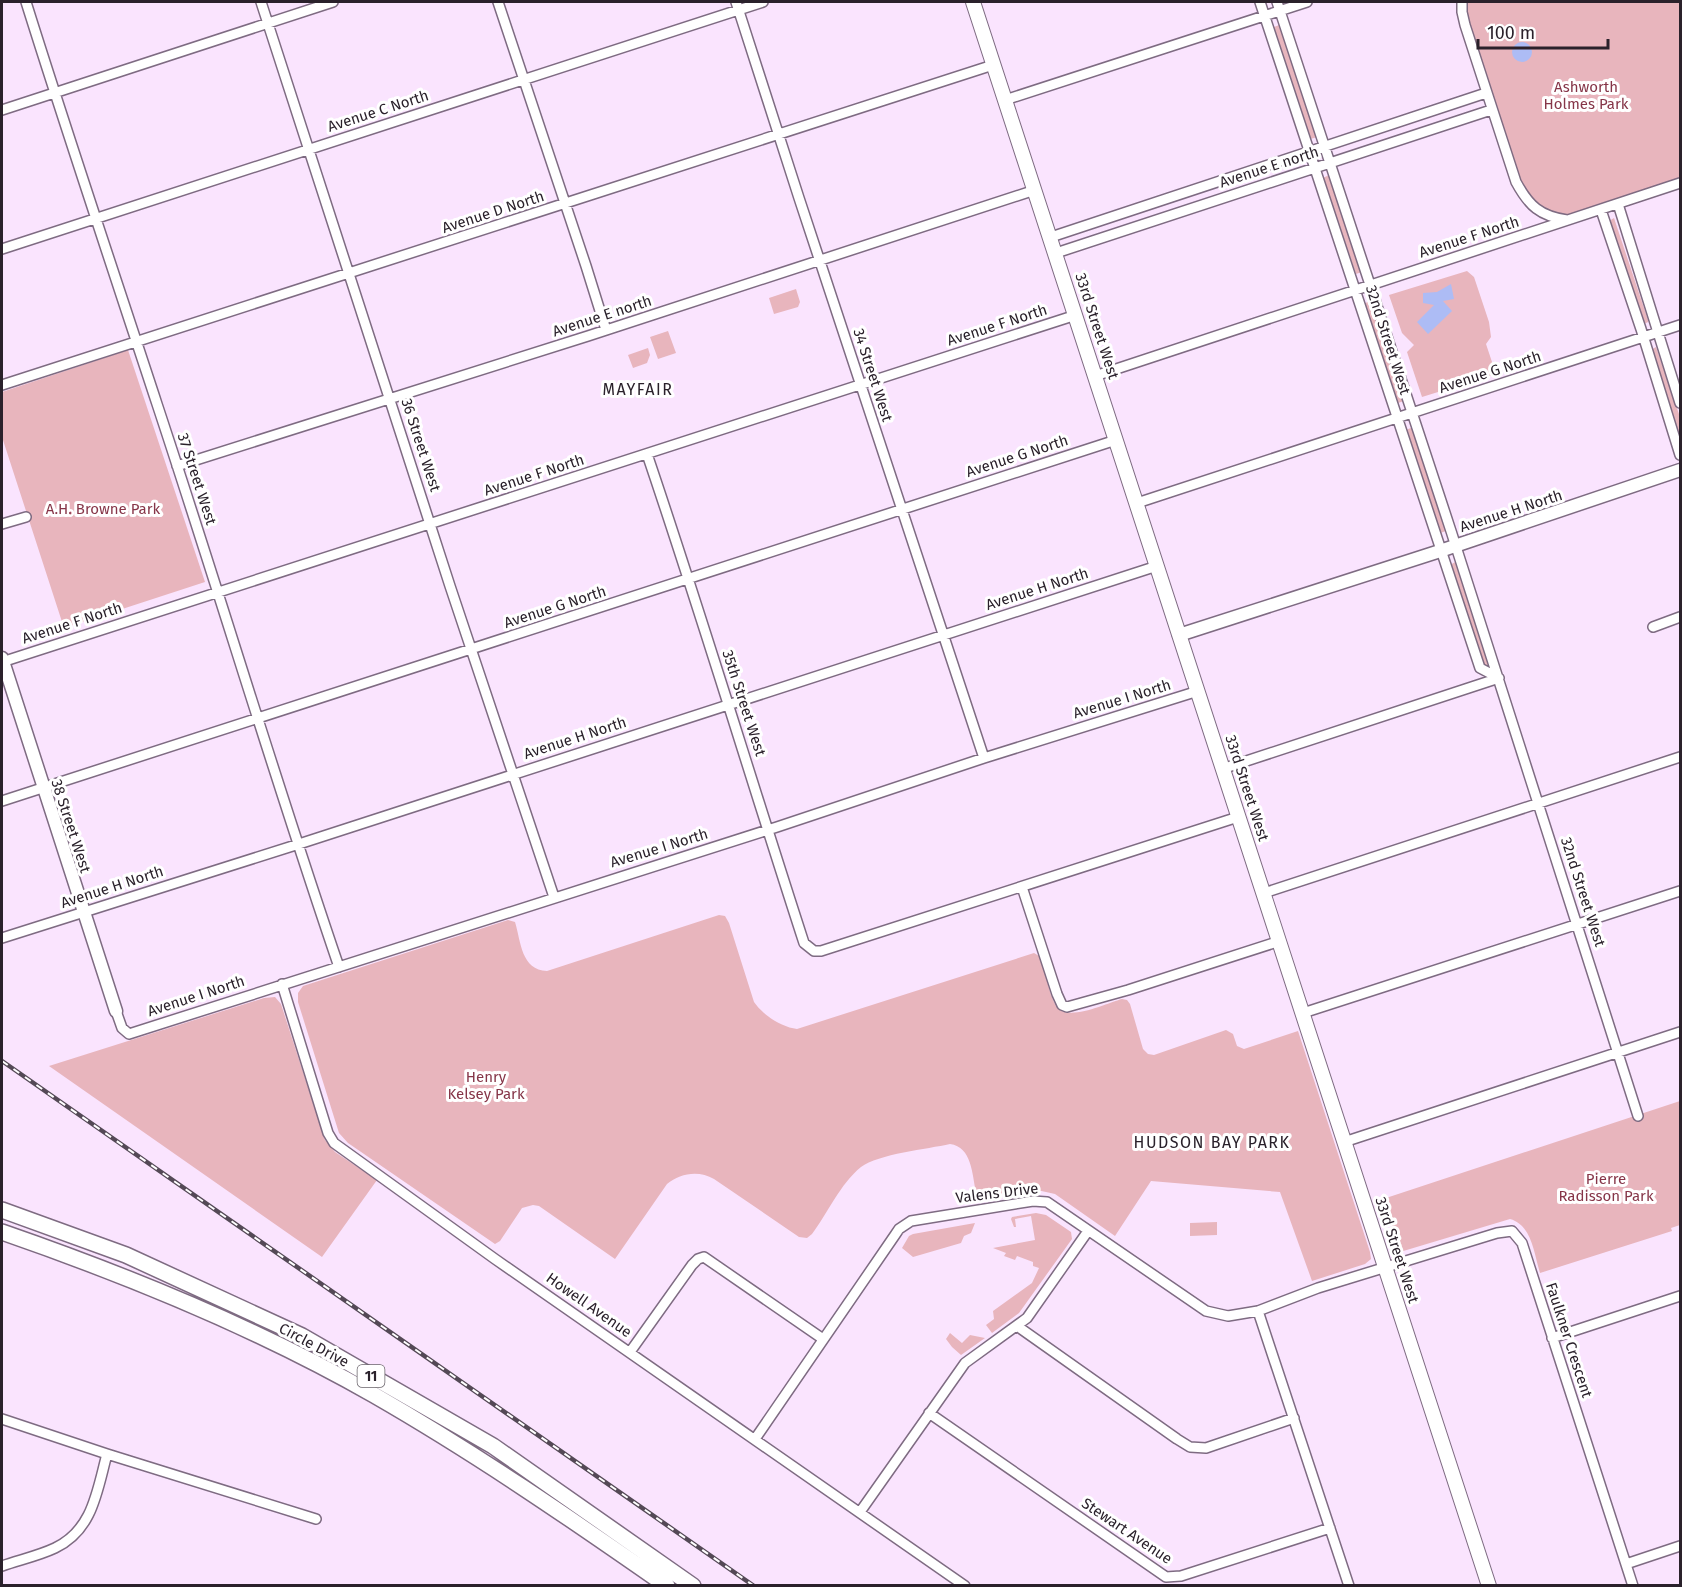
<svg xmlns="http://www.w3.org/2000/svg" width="1682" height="1587" viewBox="0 0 1682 1587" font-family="'Fira Sans',sans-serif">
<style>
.green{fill:#e8b5bd}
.water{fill:#adbcf5}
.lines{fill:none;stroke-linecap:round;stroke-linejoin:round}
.minor-casing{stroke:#7e6b82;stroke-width:12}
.tertiary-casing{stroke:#7e6b82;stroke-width:15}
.secondary-casing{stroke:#7e6b82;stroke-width:16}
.trunk-casing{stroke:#7e6b82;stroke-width:18}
.minor{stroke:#fff;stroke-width:9}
.tertiary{stroke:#fff;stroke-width:12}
.secondary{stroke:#fff;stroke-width:14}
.trunk{stroke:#fff;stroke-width:15}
.rail-casing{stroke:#544956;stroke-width:4.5}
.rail{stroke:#fff;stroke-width:2;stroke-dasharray:7;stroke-linecap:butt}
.labels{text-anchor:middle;stroke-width:6;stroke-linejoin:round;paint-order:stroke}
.shield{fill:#fff;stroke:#6a646b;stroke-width:1.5}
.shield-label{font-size:14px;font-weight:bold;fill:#2a212b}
.park-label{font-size:15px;fill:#863548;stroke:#fff}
.street-label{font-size:15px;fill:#2a212b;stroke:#fff}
.neighbourhood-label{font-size:16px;letter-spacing:1.5px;fill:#2a212b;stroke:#fff}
</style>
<rect width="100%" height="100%" fill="#fae4fe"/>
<!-- green -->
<path class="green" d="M1462,2H1680V183L1569,220L1549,217L1516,182Z
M1282,24L1318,137L1310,139L1274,27Z
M1331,174L1362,272L1356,274L1323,178Z
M1614,218L1648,320V322L1644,324L1609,221Z
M1467,271L1474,277L1489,322L1491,337L1486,344L1496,374L1422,397L1407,352L1414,345L1402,333L1389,295Z
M796,289L800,302L798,307L774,314L769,298Z
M1371,300L1404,401L1398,403L1364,304Z
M668,331L676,353L658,359L650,337Z
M1656,347L1680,417V440L1651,350Z
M648,348L650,355L647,363L633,368L628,355Z
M128,350L205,582L64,628L2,437V392Z
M1413,427L1446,531L1440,533L1406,430Z
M1457,561L1490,665L1484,667L1450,565Z
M719,915L725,916L729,923L754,1002C763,1015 781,1027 797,1029L1034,953L1041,957C1045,971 1049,994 1056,1006C1066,1023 1107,1003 1122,999L1127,1000L1130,1004L1143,1049L1148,1054L1154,1055L1226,1030L1233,1034L1237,1046L1244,1049L1298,1031L1370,1252L1371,1259L1365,1264L1312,1281L1280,1192L1151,1181L1115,1236L1055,1194L1037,1190L980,1196L976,1192C972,1174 972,1147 950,1144C928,1149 878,1154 861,1167C840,1184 828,1213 812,1234L807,1238L799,1237L714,1179C699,1170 680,1173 667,1184L615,1259L539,1206L533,1205L522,1208L500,1241L495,1244L348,1143L339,1133L298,1002V993L303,986L508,920L515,922C521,942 521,970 547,971Z
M275,997L281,1004L325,1140L335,1152L377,1180L322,1257L49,1066L264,998Z
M1680,1101V1225L1671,1228L1672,1231L1540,1273C1534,1254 1532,1225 1510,1219L1400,1252L1383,1199Z
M1036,1213L1046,1215L1071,1232L1072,1239L1019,1313L992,1333L986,1325L994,1319L993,1311L1032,1283L1039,1268L1033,1266V1262L1017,1256L1015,1260L1004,1256L1006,1253L993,1248L1035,1240L1031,1216L1015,1219L1016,1227H1014L1011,1219L1012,1217Z
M1217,1222V1235L1190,1236V1223Z
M975,1223L971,1233L964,1236L961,1243L913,1257L902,1248L909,1236L913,1234Z
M950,1333L962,1343L970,1335L985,1338L961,1355L952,1347L946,1339Z"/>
<!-- water -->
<path class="water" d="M1512 52a10 10 0 1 1 20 0a10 10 0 1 1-20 0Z
M1451,284L1454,299L1443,301L1452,311L1428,334L1417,322L1434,305L1423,303V293L1437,292Z"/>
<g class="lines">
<!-- minor casing -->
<g class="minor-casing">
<path id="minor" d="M26,2C68,136 113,270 157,404C219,591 275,780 339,967
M261,2L450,586L554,897
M498,2L586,266L606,330
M736,2L799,198L984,758
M1260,2L1480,668L1499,678
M1277,2L1451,531L1638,1116
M1462,2V12L1465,25L1516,182C1529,206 1540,216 1567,220
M1005,100L1307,2
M2,110L333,2
M1618,204L1680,403
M1601,210L1641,329L1680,455
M1051,237L1486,93
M2,249L763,2
M1056,253L1491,110
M1095,376L1680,183
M2,385L993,65
M647,454C702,616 751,780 804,943L814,951H821L1238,817
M177,466L588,336L1035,190
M1137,503L1680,325
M2,524L26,517
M1653,627L1680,617
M2,662L1076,315
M1222,769L1499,678
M2,801L1116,440
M1022,887L1057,994L1062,1005L1067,1007L1128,990L1280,941
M1264,893L1680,757
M2,938L299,844L1157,566
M282,984L328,1133L334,1143L495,1259L965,1586
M116,1011L122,1028L129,1034L777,827L984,758L1198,691
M1303,1013L1680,891
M1344,1142L1680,1032
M1258,1311L1349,1586
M1017,1326L1177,1439L1190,1447L1206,1448L1294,1418
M1552,1338L1680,1296
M630,1352L692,1265L698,1259L704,1257L823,1339
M929,1413L1166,1577L1181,1576L1330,1528
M2,1419L107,1454L316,1519
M755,1439L895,1235L899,1229L911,1221L1033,1201L1047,1202L1206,1311L1228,1316L1258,1311L1318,1288L1497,1233L1512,1231L1522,1243L1633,1586
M860,1512L965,1363L1027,1318L1088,1231
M1626,1564L1680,1546
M2,1566C19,1560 38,1556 55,1548C93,1530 97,1491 107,1454"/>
</g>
<!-- tertiary casing -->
<g class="tertiary-casing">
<path id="tertiary" d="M1179,635L1440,551L1680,470
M2,658L116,1011"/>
</g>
<!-- secondary casing -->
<g class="secondary-casing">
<path id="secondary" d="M973,2L1489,1586"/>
</g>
<!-- trunk casing -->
<g class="trunk-casing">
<path id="trunk" d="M2,1210L126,1255L302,1336L493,1446L693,1586
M2,1232C129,1276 257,1328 374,1395C475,1453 571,1519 667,1586"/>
</g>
<!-- minor -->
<use href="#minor" class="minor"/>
<!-- tertiary -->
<use href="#tertiary" class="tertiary"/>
<!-- secondary -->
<use href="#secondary" class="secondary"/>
<!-- trunk -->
<use href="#trunk" class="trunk"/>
<!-- rail casing -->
<g class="rail-casing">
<path id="rail" d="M2,1061L754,1586"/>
</g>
<!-- rail -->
<use href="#rail" class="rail"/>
</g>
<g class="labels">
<!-- shield labels -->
<rect class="shield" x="357.5" y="1365" width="27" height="22" rx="4.5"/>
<g class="shield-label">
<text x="371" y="1381">11</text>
</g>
<!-- park labels -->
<g class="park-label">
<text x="1586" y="92">Ashworth<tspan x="1586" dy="17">Holmes Park</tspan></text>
<text x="103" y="514">A.H. Browne Park</text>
<text x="486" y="1082">Henry<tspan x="486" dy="17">Kelsey Park</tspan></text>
<text x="1606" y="1184">Pierre<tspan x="1606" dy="17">Radisson Park</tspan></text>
</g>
<!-- street labels -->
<g class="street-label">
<text transform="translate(378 111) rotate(-18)" y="5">Avenue C North</text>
<text transform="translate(1269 167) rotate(-18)" y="5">Avenue E north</text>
<text transform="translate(493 212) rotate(-18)" y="5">Avenue D North</text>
<text transform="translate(1469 237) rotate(-18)" y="5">Avenue F North</text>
<text transform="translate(602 316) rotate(-18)" y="5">Avenue E north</text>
<text transform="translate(997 325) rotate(-18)" y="5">Avenue F North</text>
<text transform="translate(1097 326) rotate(72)" y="5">33rd Street West</text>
<text transform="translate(1388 340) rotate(72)" y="5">32nd Street West</text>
<text transform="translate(1490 372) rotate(-18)" y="5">Avenue G North</text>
<text transform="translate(873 375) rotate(72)" y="5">34 Street West</text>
<text transform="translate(421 445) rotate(72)" y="5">36 Street West</text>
<text transform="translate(1017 456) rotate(-18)" y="5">Avenue G North</text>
<text transform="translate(534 475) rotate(-18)" y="5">Avenue F North</text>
<text transform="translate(197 479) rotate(72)" y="5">37 Street West</text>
<text transform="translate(1511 511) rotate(-18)" y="5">Avenue H North</text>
<text transform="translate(1037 589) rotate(-18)" y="5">Avenue H North</text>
<text transform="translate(555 607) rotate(-18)" y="5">Avenue G North</text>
<text transform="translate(72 623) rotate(-18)" y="5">Avenue F North</text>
<text transform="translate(1122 699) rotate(-17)" y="5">Avenue I North</text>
<text transform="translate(744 703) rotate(72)" y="5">35th Street West</text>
<text transform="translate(575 738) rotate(-18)" y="5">Avenue H North</text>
<text transform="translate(1247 788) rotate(72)" y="5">33rd Street West</text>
<text transform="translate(71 826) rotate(72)" y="5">38 Street West</text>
<text transform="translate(659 848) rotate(-17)" y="5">Avenue I North</text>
<text transform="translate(112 887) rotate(-18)" y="5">Avenue H North</text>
<text transform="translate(1583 892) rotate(72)" y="5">32nd Street West</text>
<text transform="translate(196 996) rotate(-18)" y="5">Avenue I North</text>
<text transform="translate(997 1193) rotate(-7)" y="5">Valens Drive</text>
<text transform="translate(1397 1250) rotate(72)" y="5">33rd Street West</text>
<text transform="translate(589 1305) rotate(35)" y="5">Howell Avenue</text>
<text transform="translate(1569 1340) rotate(72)" y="5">Faulkner Crescent</text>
<text transform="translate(314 1345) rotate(28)" y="5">Circle Drive</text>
<text transform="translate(1127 1531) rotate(34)" y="5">Stewart Avenue</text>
</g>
<!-- neighbourhood labels -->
<g class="neighbourhood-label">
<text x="638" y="395">MAYFAIR</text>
<text x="1212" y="1148">HUDSON BAY PARK</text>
</g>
</g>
<!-- border -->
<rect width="1682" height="1587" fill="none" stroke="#2a212b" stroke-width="6"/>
<!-- scale -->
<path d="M1478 39v9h130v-9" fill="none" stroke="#2a212b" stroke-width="3"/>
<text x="1487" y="39" font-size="18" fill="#2a212b" stroke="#ffffff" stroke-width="4.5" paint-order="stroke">100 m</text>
</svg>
